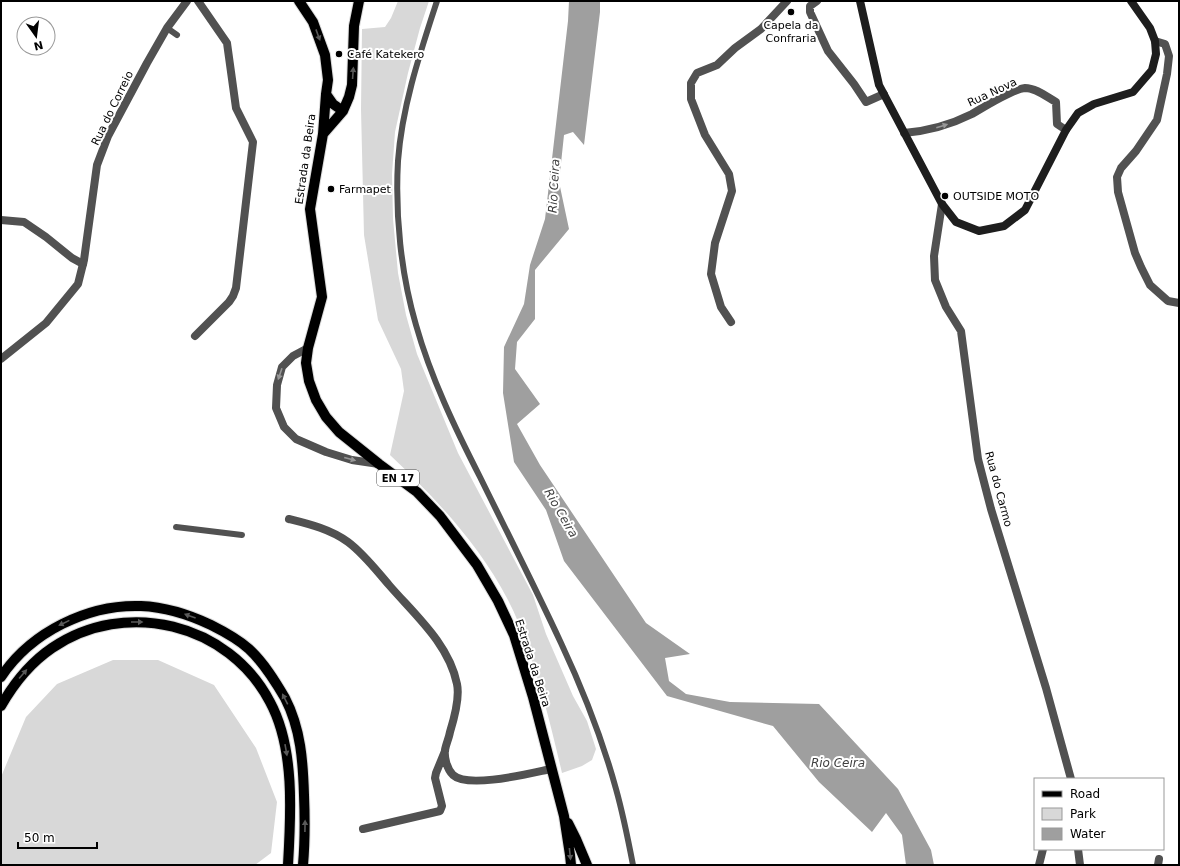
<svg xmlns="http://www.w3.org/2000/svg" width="1180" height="866" viewBox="0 0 1180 866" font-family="'DejaVu Sans',sans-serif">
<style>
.green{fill:#d8d8d8}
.water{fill:#9f9f9f}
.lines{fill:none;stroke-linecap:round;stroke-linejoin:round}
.primary-casing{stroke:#dbdbdb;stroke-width:12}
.service{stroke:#515151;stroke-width:6}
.minor{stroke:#515151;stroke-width:8}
.tertiary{stroke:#515151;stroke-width:8}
.secondary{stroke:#1e1e1e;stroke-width:8}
.primary{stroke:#000;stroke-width:10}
.oneway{fill:#595959}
.oneway2{fill:#979797}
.poi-dot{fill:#000;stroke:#fff;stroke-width:1.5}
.labels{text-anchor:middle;stroke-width:4;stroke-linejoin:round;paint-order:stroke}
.shield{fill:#fff;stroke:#4c4c4c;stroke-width:1}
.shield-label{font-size:10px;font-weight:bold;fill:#000}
.poi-label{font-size:11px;fill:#000;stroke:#fff;text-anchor:start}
.street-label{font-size:11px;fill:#000;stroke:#fff}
.water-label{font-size:12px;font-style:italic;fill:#404040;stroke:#fff}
</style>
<rect width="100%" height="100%" fill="#fff"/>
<!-- green -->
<path class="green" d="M398,1H429L420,28L408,73L395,132L392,174L393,219L398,273L406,315L417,354L458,453L533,595L546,634L573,696L587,721L596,749L592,760L582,766L562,773C552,730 542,689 527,647C522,631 516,615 508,600C479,544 435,498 390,455L404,391L401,369L378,320L364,235L361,109L362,29L385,27L391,18Z
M113,660H158L214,685L256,748L277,802L271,853L255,865H1V777L26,717L57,684Z"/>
<!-- water -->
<path class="water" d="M569,1H600V12L584,145L573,132L564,135L559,182L569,229L535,270V319L517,342L515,369L540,404L517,424L540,465L646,623L690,654L665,658L669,681L686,694L730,702L819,704L898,789L931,850L934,865H906L902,835L886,813L872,832L819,782L773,726L667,696L564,561L546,510L514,462L503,393L504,347L524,304L530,265L545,219L568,21Z"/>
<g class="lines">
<!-- primary casing -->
<g class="primary-casing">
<path id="primary" d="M299,1L313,22L325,55L328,80L326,94L323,134L310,209L322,297L308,348L306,363L309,381L316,400L326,417L339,432L379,464L417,492L440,516L477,565L498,601L514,635L533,697L564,816L570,855L571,865
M326,94L333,104L343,111
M323,134L343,111L349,97L352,85L354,26L359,1
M1,677C31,632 88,604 141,606C165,607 190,615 211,625C225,632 238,639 249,649C264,663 275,681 285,698C301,729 303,762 304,795C305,819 305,842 303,865
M1,706C14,683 30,663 52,648C125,598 229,623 270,702C295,748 291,814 288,865
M568,823L576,839L587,865"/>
</g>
<!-- service -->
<path class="service" d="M437,1C420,53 402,106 398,161C395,215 401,274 416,325C431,378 455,428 480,477C507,532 535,587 561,643C583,690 602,738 616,789C623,814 628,839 633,865
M167,28L177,35
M176,527L242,535"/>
<!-- minor -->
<path class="minor" d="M817,1L810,6V12L828,51L854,84L866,102L884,94
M1155,41L1165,44L1169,56L1167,74L1157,120L1136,151L1121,168L1117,177L1118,192L1135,253L1141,267L1150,285L1168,301L1179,303
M904,133C928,131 950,125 972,114C984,107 1012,89 1025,88C1036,88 1047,97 1056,102L1057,124L1066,130
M942,204L934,256L935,280L946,307L961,331L978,459L991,509L1046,688L1071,779
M1,220L24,222L46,237L72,258L83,264
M731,322L721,307L711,274L715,243L732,191L729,174L705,135L691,99V83L697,73L717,65L735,48L761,29L787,1
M195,336L229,302L233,296L236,288L253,142L236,108L227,43L198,1
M308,348L293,356L282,367L277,385L276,408L284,427L296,439L326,452L352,460L379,464
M289,519C309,524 330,529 348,542C364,554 376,570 389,585C415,615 449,644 457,684C460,698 454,719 450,732C449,738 446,744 445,750C444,758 447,769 453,775C468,789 531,773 551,769
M363,829L440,811L442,806L435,778L436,773L445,751
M1078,849L1080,865
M1039,865L1043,849
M1158,865L1159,859"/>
<!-- tertiary -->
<path class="tertiary" d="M1,359L46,323L78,284L84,260L97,165L108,136L147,63L167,28L187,1"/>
<!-- secondary -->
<path class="secondary" d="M860,1L879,85L942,204L956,222L979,231L1004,226L1025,210L1066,130L1078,113L1094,104L1133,92L1152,70L1156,54L1155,41L1150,28L1131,1"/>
<!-- primary -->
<use href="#primary" class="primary"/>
</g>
<!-- one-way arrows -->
<defs><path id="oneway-solid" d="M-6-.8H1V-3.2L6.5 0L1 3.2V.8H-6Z"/></defs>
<g class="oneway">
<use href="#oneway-solid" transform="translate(318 35) rotate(70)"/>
<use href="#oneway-solid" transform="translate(353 73) rotate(-86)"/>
<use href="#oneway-solid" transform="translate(190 616) rotate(-160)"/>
<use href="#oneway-solid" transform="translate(137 622)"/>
<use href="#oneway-solid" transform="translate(64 623) rotate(154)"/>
<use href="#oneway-solid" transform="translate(23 674) rotate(-49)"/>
<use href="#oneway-solid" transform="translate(285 699) rotate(-117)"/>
<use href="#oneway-solid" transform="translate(286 750) rotate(80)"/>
<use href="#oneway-solid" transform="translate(305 826) rotate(-89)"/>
<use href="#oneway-solid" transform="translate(570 854) rotate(84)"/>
</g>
<g class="oneway2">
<use href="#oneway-solid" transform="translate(942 126) rotate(-18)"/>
<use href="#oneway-solid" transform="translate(280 374) rotate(109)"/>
<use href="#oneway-solid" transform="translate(350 459) rotate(15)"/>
</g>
<!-- markers -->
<g class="poi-dot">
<circle cx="791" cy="12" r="4"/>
<circle cx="339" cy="54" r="4"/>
<circle cx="331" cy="189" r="4"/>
<circle cx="945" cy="196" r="4"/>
</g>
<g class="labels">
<!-- shield labels -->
<rect class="shield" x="377" y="470" width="42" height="16" rx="3"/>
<g class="shield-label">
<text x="398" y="482">EN 17</text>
</g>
<!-- poi labels -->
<g class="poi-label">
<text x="791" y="29" text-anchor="middle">Capela da<tspan x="791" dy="13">Confraria</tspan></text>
<text x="347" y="58">Café Katekero</text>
<text x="339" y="193">Farmapet</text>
<text x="953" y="200">OUTSIDE MOTO</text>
</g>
<!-- street labels -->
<g class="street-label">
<text transform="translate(992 92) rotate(-25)" y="4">Rua Nova</text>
<text transform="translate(112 108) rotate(-64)" y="4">Rua do Correio</text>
<text transform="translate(305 159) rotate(-82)" y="4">Estrada da Beira</text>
<text transform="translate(999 489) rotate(75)" y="4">Rua do Carmo</text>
<text transform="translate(533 663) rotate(72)" y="4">Estrada da Beira</text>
</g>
<!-- water labels -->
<g class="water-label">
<text transform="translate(554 186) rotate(-87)" y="4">Rio Ceira</text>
<text transform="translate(561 513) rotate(60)" y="4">Rio Ceira</text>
<text x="838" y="767">Rio Ceira</text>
</g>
</g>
<!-- border -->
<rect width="1180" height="866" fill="none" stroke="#000000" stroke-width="4"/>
<!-- legend -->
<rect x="1034" y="778" width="130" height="72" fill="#ffffff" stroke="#999999"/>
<rect x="1042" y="791" width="20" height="6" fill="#000000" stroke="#999999"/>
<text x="1070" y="798" font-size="12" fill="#000000">Road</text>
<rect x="1042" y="808" width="20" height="12" fill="#d8d8d8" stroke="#999999"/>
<text x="1070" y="818" font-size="12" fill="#000000">Park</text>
<rect x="1042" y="828" width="20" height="12" fill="#9f9f9f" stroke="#999999"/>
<text x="1070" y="838" font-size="12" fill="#000000">Water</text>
<!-- north arrow -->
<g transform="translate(36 36) rotate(166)"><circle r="19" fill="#ffffff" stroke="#999999"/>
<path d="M0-3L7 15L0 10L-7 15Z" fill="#000000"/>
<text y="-6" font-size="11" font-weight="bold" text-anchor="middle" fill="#000000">N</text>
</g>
<!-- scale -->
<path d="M18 842v6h79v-6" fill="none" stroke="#000000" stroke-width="2"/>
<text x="24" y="842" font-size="12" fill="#000000" stroke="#ffffff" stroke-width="3" paint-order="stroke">50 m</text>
</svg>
